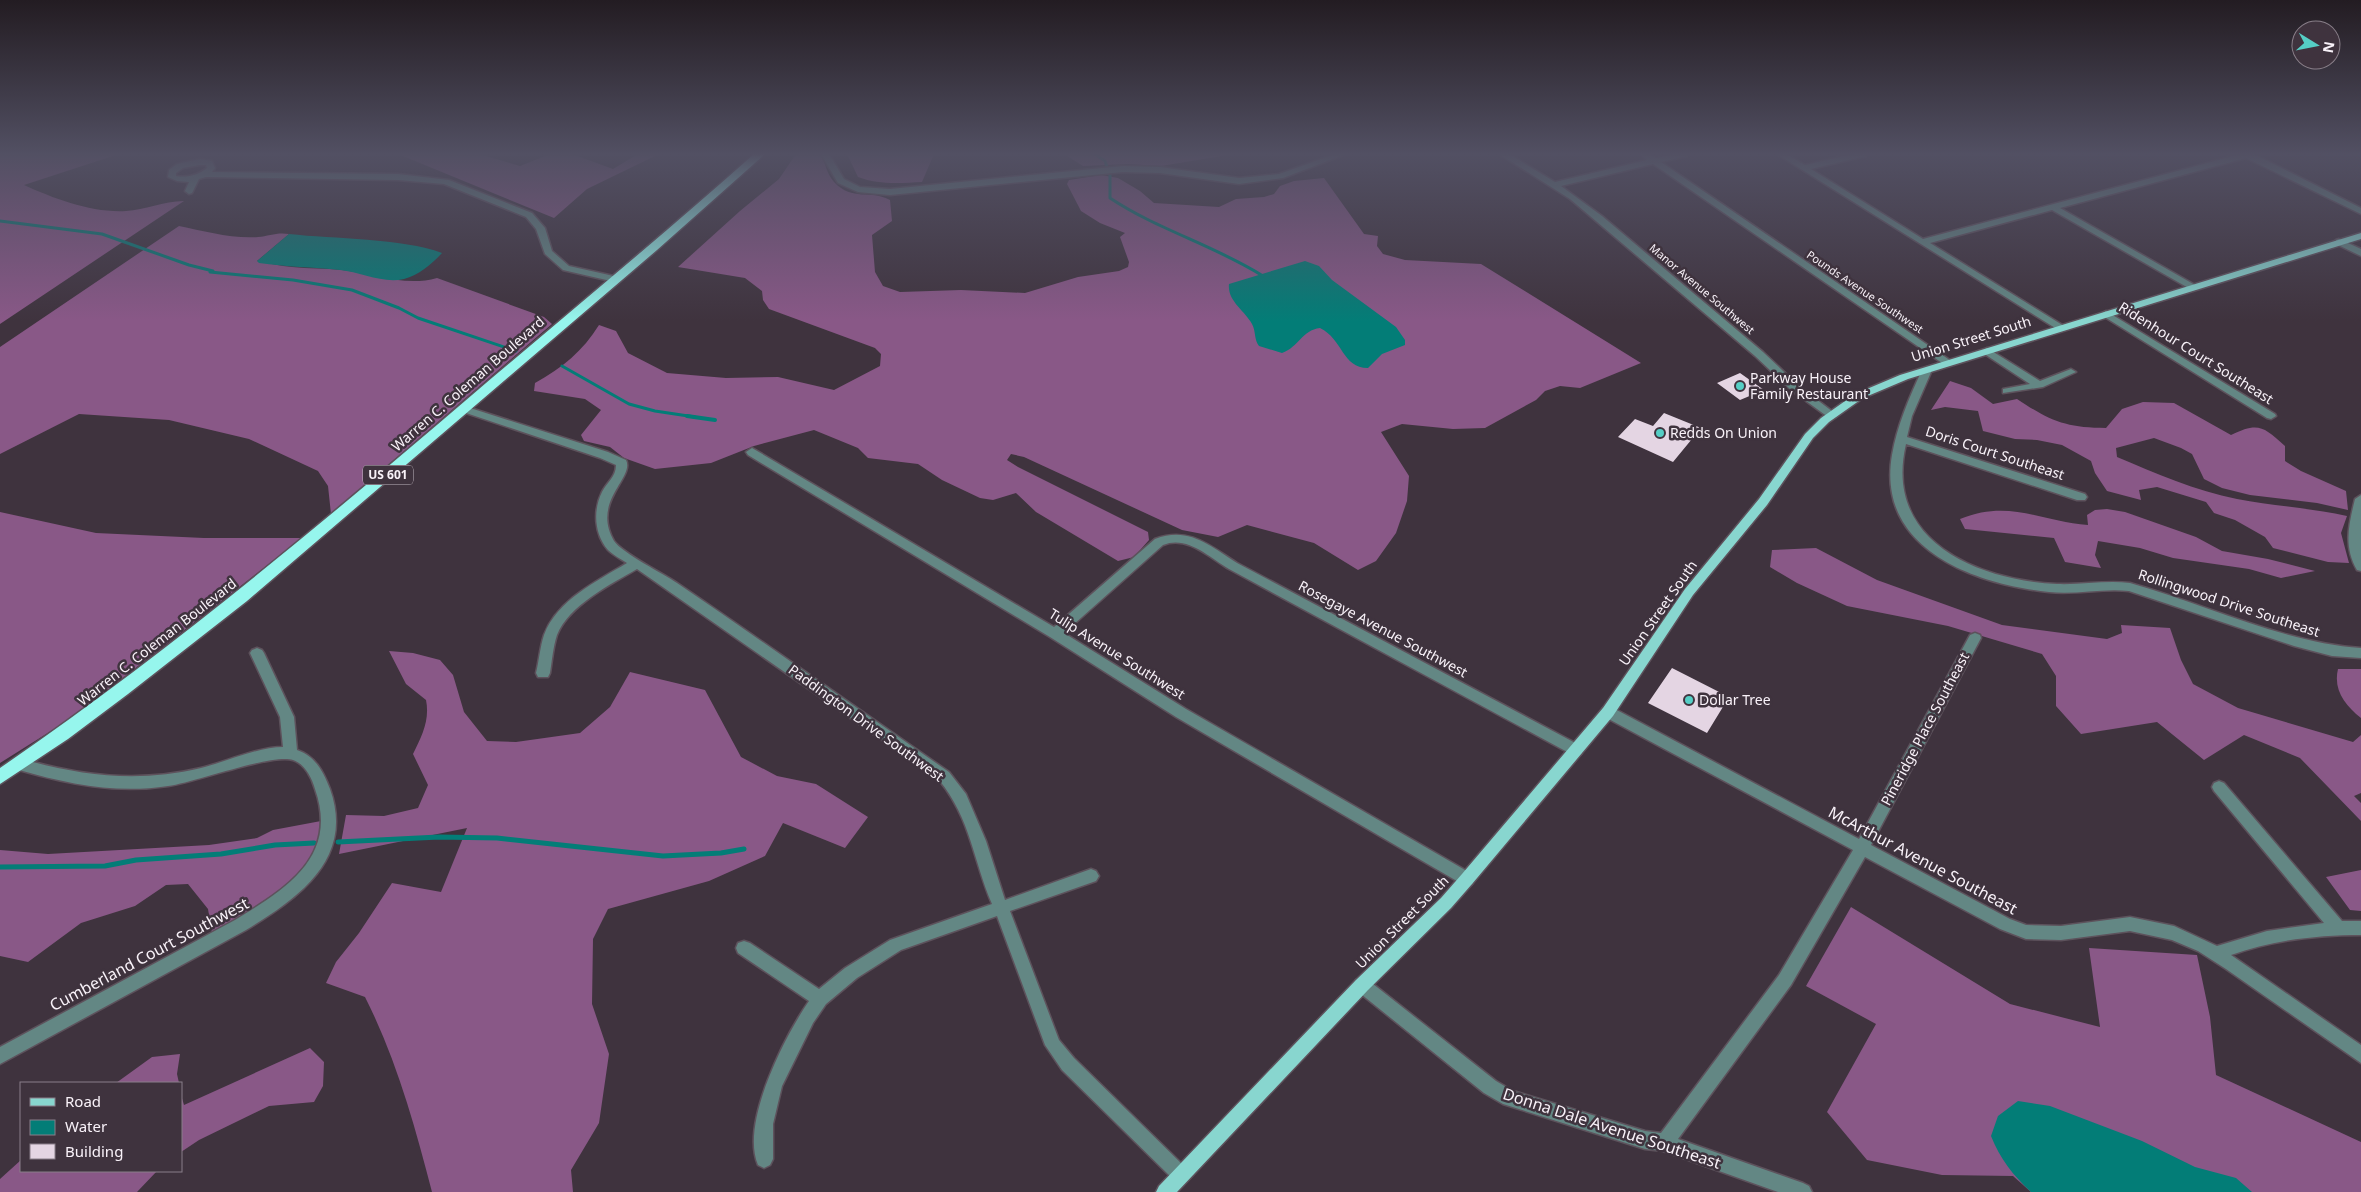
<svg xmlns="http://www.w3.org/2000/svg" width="2361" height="1192" viewBox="0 0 2361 1192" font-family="'Noto Sans',sans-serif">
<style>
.forest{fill:#895887}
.water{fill:#037d77}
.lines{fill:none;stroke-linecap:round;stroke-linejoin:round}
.stream-far2{stroke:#037d77;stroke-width:3}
.stream-far1{stroke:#037d77;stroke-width:4}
.stream{stroke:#037d77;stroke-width:5}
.building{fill:#e4d5e3}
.minor-casing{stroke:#5d525c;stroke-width:3}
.major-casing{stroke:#5d525c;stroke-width:3}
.highway-casing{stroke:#5d525c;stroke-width:3}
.minor{fill:#638784;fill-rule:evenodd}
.major{fill:#88d6cf;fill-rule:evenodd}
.highway{fill:#96f6ed;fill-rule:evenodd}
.poi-dot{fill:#55cec5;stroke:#3f333e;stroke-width:2}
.labels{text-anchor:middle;stroke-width:5;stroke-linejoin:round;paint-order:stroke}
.far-street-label{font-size:11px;fill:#f9f2f9;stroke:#3f333e}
.shield{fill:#3f333e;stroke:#c1b9c1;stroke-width:1}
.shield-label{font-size:12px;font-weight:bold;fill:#f9f2f9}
.street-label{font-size:14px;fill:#f9f2f9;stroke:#3f333e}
.poi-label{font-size:14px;fill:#f9f2f9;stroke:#3f333e;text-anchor:start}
.near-street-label{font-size:16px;fill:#f9f2f9;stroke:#3f333e}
</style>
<rect width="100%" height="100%" fill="#3f333e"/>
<!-- forest -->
<path class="forest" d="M0,154H119L24,185C55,199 92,213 126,211C145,210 163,201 184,201L0,324Z
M398,154H479L520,166L550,154H572L613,169L638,154H659L587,189L554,218Z
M796,154H820C826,163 826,173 834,182C853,202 870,189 890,200L892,221L872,235L875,272L883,286L900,292L961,290L1025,293L1078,277L1119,271L1128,267L1129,262L1120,237L1125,233L1100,223L1081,211L1067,184L1069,180L1101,175L1118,178L1140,191L1154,203L1219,207L1236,199L1264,197L1274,194L1280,186L1294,181L1324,178L1364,234L1378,236L1377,246L1383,254L1405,260L1481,264L1641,363L1580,388L1560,386L1545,391L1536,400L1485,428L1453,429L1402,424L1381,432L1409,476L1407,501L1396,533L1376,561L1358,570L1314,543L1247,525L1218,537L1182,530L1024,457L1011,454L1007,460L1018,467L1148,532L1149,540L1134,557L1118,561L1036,512L1016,493L993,500L980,498L942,480L918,464L868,458L858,448L814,430L754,446L711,463L655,469L624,458L610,447L584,441L581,435L601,410L585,399L534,391L535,383C562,368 583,351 599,325L616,331L628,353L667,373L726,378L778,377L834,390L880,366L881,354L875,348L769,309L763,300L762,291L745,278L678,267L740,211L779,179Z
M847,154H934L922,182C900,183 879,185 858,177Z
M1064,154H1234L1161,166L1128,164L1083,166Z
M179,226C204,231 232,239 258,237C269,236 277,232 289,234L257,261C269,263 280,266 292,267C308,269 325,268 342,270C373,274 406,287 437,278L544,317L552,324L331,514L328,486L318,471L249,439L169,420L79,414L0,454V347Z
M1950,381L1971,388L1993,404L2017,399C2050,421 2066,428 2106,428L2122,409L2143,402L2174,403L2231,435C2258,422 2263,426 2285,446V461L2301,471L2346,491L2348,510L2317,503L2250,495L2222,488L2204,479L2192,454L2181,448L2154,438L2116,448L2117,457C2155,473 2196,491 2237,499C2274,506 2311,508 2347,516L2341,533L2349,563L2328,562L2273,548L2265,537L2235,520L2214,513L2206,502L2157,487L2139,490L2141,500L2107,491L2095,473L2091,461L2062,445L2037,440L2015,439L1983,431L1978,411L1945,407L1931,410Z
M2107,509L2125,512L2196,537L2222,551L2268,559L2315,571L2281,578L2249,569L2173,558L2140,548L2098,541L2095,555L2101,568L2065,562L2054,538L1965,529L1960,519C2009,499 2040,521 2088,525L2087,515L2095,510Z
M0,512L96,533L204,538H302L70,719L0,763Z
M1816,548L1877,580L2002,625L2107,639L2122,633L2121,625L2170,628L2181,660L2193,684L2238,708L2353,742L2361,735V793L2354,796L2361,803V821L2300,758L2244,735L2204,760L2157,722L2081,734L2056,706V676L2042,654L1948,626L1847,606L1797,583L1770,567L1772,550Z
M389,651L413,653L440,660L453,675L464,712L487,741L516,742L580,733L610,707L630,672L705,690L741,757L777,776L816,784L868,817L845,848L783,823L765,856L709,881L608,909L593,939L592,1004L609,1054L599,1123L571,1170L573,1192H432C415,1126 396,1058 365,997L326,983L336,962L359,933L392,883L441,892L467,828L339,854L346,815L384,816L418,808L428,785L413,754C422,736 430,720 426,700L406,684Z
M2338,669H2361V718C2345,705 2333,690 2338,669Z
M321,821C324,873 251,912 212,933L208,909L188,884L166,885L135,906L81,923L28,962L0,956V850L48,854L209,845L257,838L273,830Z
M2361,870V911L2350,910L2326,877Z
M1851,907L2010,1004L2100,1027L2089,948L2197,955L2210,1017L2216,1075L2361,1142V1192H2031L2013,1176L1942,1175L1867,1160L1827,1112L1876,1024L1806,986Z
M310,1048L324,1062L323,1086L314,1102L269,1106L199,1140L181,1152V1095L184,1105Z
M180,1054L177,1074L179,1083H116L152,1057Z
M21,1160V1171H157L137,1192H0V1179Z"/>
<!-- water -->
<path class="water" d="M289,234C334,239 402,238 442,253C432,264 419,275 404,279C383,284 361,272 340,270C313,267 286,267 259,263L257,261Z
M1305,261L1319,266L1332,280L1396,327L1405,340V345L1382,354L1368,368C1342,368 1343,339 1320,328C1302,330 1299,347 1282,353L1259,346C1254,340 1256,331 1252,324C1245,311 1227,301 1229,284Z
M2018,1101L2050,1106L2142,1141L2195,1167L2236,1178L2252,1192H2031C2013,1175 2000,1159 1991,1136L1998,1116Z"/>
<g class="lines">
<!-- stream-far2 -->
<path class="stream-far2" d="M1095,154L1105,161L1107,167
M1110,173V198C1158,230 1214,245 1263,276
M0,221L102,234L189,265L213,271L210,272L293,280L352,290L399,308L418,318L516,351
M562,366L629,404L655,411L695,417"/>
<!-- stream-far1 -->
<path class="stream-far1" d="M687,416L715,420"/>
<!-- stream -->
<path class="stream" d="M338,842L439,837L497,838L663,856L721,853L744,849
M0,867L105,866L136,860L221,854L275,845L314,843"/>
</g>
<!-- building -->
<path class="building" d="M1740,373L1764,390L1740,400L1717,383Z
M1664,413L1701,428L1673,462L1618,437L1635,419L1653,426Z
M1672,668L1729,697L1707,733L1648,703Z"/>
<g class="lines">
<!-- minor casing -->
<g class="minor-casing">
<path id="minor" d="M821,154H829L844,179L860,187L890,189L1123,166L1160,167L1239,178L1279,174L1335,154H1346L1283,178L1239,184L1160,173L1123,172L890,195L858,192L838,183Z
M1499,154H1509L1555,182L1647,160L1640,154H1649L1656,158L1674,154H1688L1687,156L1661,162L1954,363L1949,366L1945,365L1653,164L1561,186L1602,216L1763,352L1799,386L1837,415L1836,417H1828L1791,390L1755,356L1570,199Z
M1777,154H1786L1805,165L1853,154H1867L1866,156L1811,169L1923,239L2241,154H2254L2361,208V214L2246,158L2060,208L2195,285L2197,287L2192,290L2052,210L1930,243L2064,326L2065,328L2060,331Z
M200,159L212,161L215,168L212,172L398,174L449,180L532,213L545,228L552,251L569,266L618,277L620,279L615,282L563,270L545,254L536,229L526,217L444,184L398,180L206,177L199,179L192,193L189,194L185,191L189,182L177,181L168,177L169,170L177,164ZM200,165H206L207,168C198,175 188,178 176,176V173L183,168Z
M2339,239L2361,249V256L2336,244V240Z
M2106,311L2275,414L2276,416L2271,419L2267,418L2103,316L2101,314Z
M1987,348L2040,381L2071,369L2076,372L2043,387L2003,393V389L2030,384L1983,353L1982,351Z
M1927,367L1932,370L1912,416L1907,437L2085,494L2087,497L2085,500H2077L1906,444C1883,541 1977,580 2057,584C2082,585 2106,580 2130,583C2204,604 2285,643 2361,648V658L2332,656L2294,646L2129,591C2102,588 2076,595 2049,592C1974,584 1876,549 1892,455C1897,426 1909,398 1922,370Z
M464,406L608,452L626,460C635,478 591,501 614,541C622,553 664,574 677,583C768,645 858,709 949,772L966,794L986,841L1005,900L1091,869L1096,871L1099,876L1096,881L1010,911L1059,1040L1074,1058L1187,1169L1190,1175L1187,1181L1181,1184L1175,1181L1062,1070L1045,1045L997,916L901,950L857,978L826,1004L813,1023L782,1086L773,1124V1159L770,1165L764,1168L758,1165C740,1123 785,1036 809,1001L738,953L736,948L738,943L744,941L750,943L819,989L845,968L890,940L992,904C973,860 971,819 939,780L637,569C611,584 568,606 557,635C553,647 552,661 550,673L548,677H538L536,673C539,661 540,647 544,635C557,600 597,581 627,563C621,559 613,555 608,550C594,534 593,510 602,492C607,482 616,477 616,465L600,458L460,411L459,409L460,407Z
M752,448L1054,627L1155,539C1189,526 1210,546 1237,563L1581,746L1583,750L1581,754L1576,756L1571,754L1229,569C1209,557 1187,535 1163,545L1064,633L1186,709L1472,874L1475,879L1472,884L1467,886L1462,884L1176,717L1050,637L748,455L746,452Z
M2361,495V571L2357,570C2343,546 2349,524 2355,499Z
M1975,633L1980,635L1981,638L1871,845L2010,919L2026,925L2061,926L2130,917L2174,926L2217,946L2267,931L2324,923L2214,791L2212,787L2214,783L2219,781L2224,783L2342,921H2361V935C2318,935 2272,940 2231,955L2361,1045V1063L2226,969L2198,951L2172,940L2130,931L2061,940L2026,939L2000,929L1865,857L1791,985L1678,1139L1803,1183L1809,1186L1812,1192H1778L1663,1151L1645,1149L1503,1104L1484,1093L1356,990L1354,985L1356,980L1362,978L1368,980L1496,1081L1513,1091L1645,1131L1661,1133L1779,975L1853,850L1603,716L1601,712L1603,708H1613L1859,839L1970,635Z
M257,648L262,650L264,653L294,717L297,750C315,756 323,771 330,789C355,859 298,898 246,930L0,1064V1047L235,920C286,889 339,857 315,789C312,778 305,764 293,760C273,753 196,782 168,786C117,794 68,784 19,770L14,768L12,764L14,760L19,758C80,776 138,783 201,768C225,762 258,747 283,747L280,717L250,653L252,650Z"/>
</g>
<!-- major casing -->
<g class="major-casing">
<path id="major" d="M2361,233V239L1908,379L1863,398L1829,422L1813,438L1767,505L1693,595L1613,716L1472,884L1451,908L1368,990L1177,1192H1156L1159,1186L1356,980L1441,898L1462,874L1603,708L1685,589L1759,499L1805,434L1821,418L1855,394L1900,375Z"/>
</g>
<!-- highway casing -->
<g class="highway-casing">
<path id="highway" d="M754,154H765L657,250L247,601L128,694L68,739L0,784V768C166,654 319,526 472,395C566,315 662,236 754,154Z"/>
</g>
<!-- minor -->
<use href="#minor" class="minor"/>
<!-- major -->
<use href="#major" class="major"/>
<!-- highway -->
<use href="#highway" class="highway"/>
</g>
<!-- sky -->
<linearGradient id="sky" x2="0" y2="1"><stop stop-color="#231c22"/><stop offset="0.48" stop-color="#525063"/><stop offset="1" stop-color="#525063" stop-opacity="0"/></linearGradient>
<rect width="2361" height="321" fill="url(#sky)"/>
<!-- markers -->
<g class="poi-dot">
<circle cx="1740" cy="386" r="5"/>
<circle cx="1660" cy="433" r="5"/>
<circle cx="1689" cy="700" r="5"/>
</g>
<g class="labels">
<!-- far-street labels -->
<g class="far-street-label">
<text transform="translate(1702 289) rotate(40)" y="4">Manor Avenue Southwest</text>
<text transform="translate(1865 292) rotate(34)" y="4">Pounds Avenue Southwest</text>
</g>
<!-- shield labels -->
<rect class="shield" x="363" y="465.5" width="50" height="19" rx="4"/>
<g class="shield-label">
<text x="388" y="479">US 601</text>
</g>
<!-- street labels -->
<g class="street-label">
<text transform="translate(1971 339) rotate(-17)" y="5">Union Street South</text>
<text transform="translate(2196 353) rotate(32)" y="5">Ridenhour Court Southeast</text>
<text transform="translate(468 384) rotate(-41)" y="5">Warren C. Coleman Boulevard</text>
<text transform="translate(1995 453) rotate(18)" y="5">Doris Court Southeast</text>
<text transform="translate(2229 603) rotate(18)" y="5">Rollingwood Drive Southeast</text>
<text transform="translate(1658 613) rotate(-55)" y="5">Union Street South</text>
<text transform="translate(1383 629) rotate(28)" y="5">Rosegaye Avenue Southwest</text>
<text transform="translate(157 642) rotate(-38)" y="5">Warren C. Coleman Boulevard</text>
<text transform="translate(1117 654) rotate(32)" y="5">Tulip Avenue Southwest</text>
<text transform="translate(866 723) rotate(36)" y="5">Paddington Drive Southwest</text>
<text transform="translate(1925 729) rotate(-62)" y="5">Pineridge Place Southeast</text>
<text transform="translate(1402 922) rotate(-45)" y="5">Union Street South</text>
</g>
<!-- poi labels -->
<g class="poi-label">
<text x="1750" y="383">Parkway House<tspan x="1750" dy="16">Family Restaurant</tspan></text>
<text x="1670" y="438">Redds On Union</text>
<text x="1699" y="705">Dollar Tree</text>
</g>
<!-- near-street labels -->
<g class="near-street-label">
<text transform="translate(1923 860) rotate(28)" y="6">McArthur Avenue Southeast</text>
<text transform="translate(149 954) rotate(-28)" y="6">Cumberland Court Southwest</text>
<text transform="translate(1612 1128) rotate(18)" y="6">Donna Dale Avenue Southeast</text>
</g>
</g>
<!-- legend -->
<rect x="20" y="1082" width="162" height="90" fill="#3f333e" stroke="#897f89"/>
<rect x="30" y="1098" width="25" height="8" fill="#88d6cf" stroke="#897f89"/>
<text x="65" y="1107" font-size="15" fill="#f9f2f9">Road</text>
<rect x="30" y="1120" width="25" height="15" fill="#037d77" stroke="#897f89"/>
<text x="65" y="1132" font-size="15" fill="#f9f2f9">Water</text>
<rect x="30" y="1144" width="25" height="15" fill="#e4d5e3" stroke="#897f89"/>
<text x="65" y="1157" font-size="15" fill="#f9f2f9">Building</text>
<!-- north arrow -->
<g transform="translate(2316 45) rotate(100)"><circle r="24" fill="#3f333e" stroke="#897f89"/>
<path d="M0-4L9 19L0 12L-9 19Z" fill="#55cec5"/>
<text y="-8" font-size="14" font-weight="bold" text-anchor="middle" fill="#f9f2f9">N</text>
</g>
</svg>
